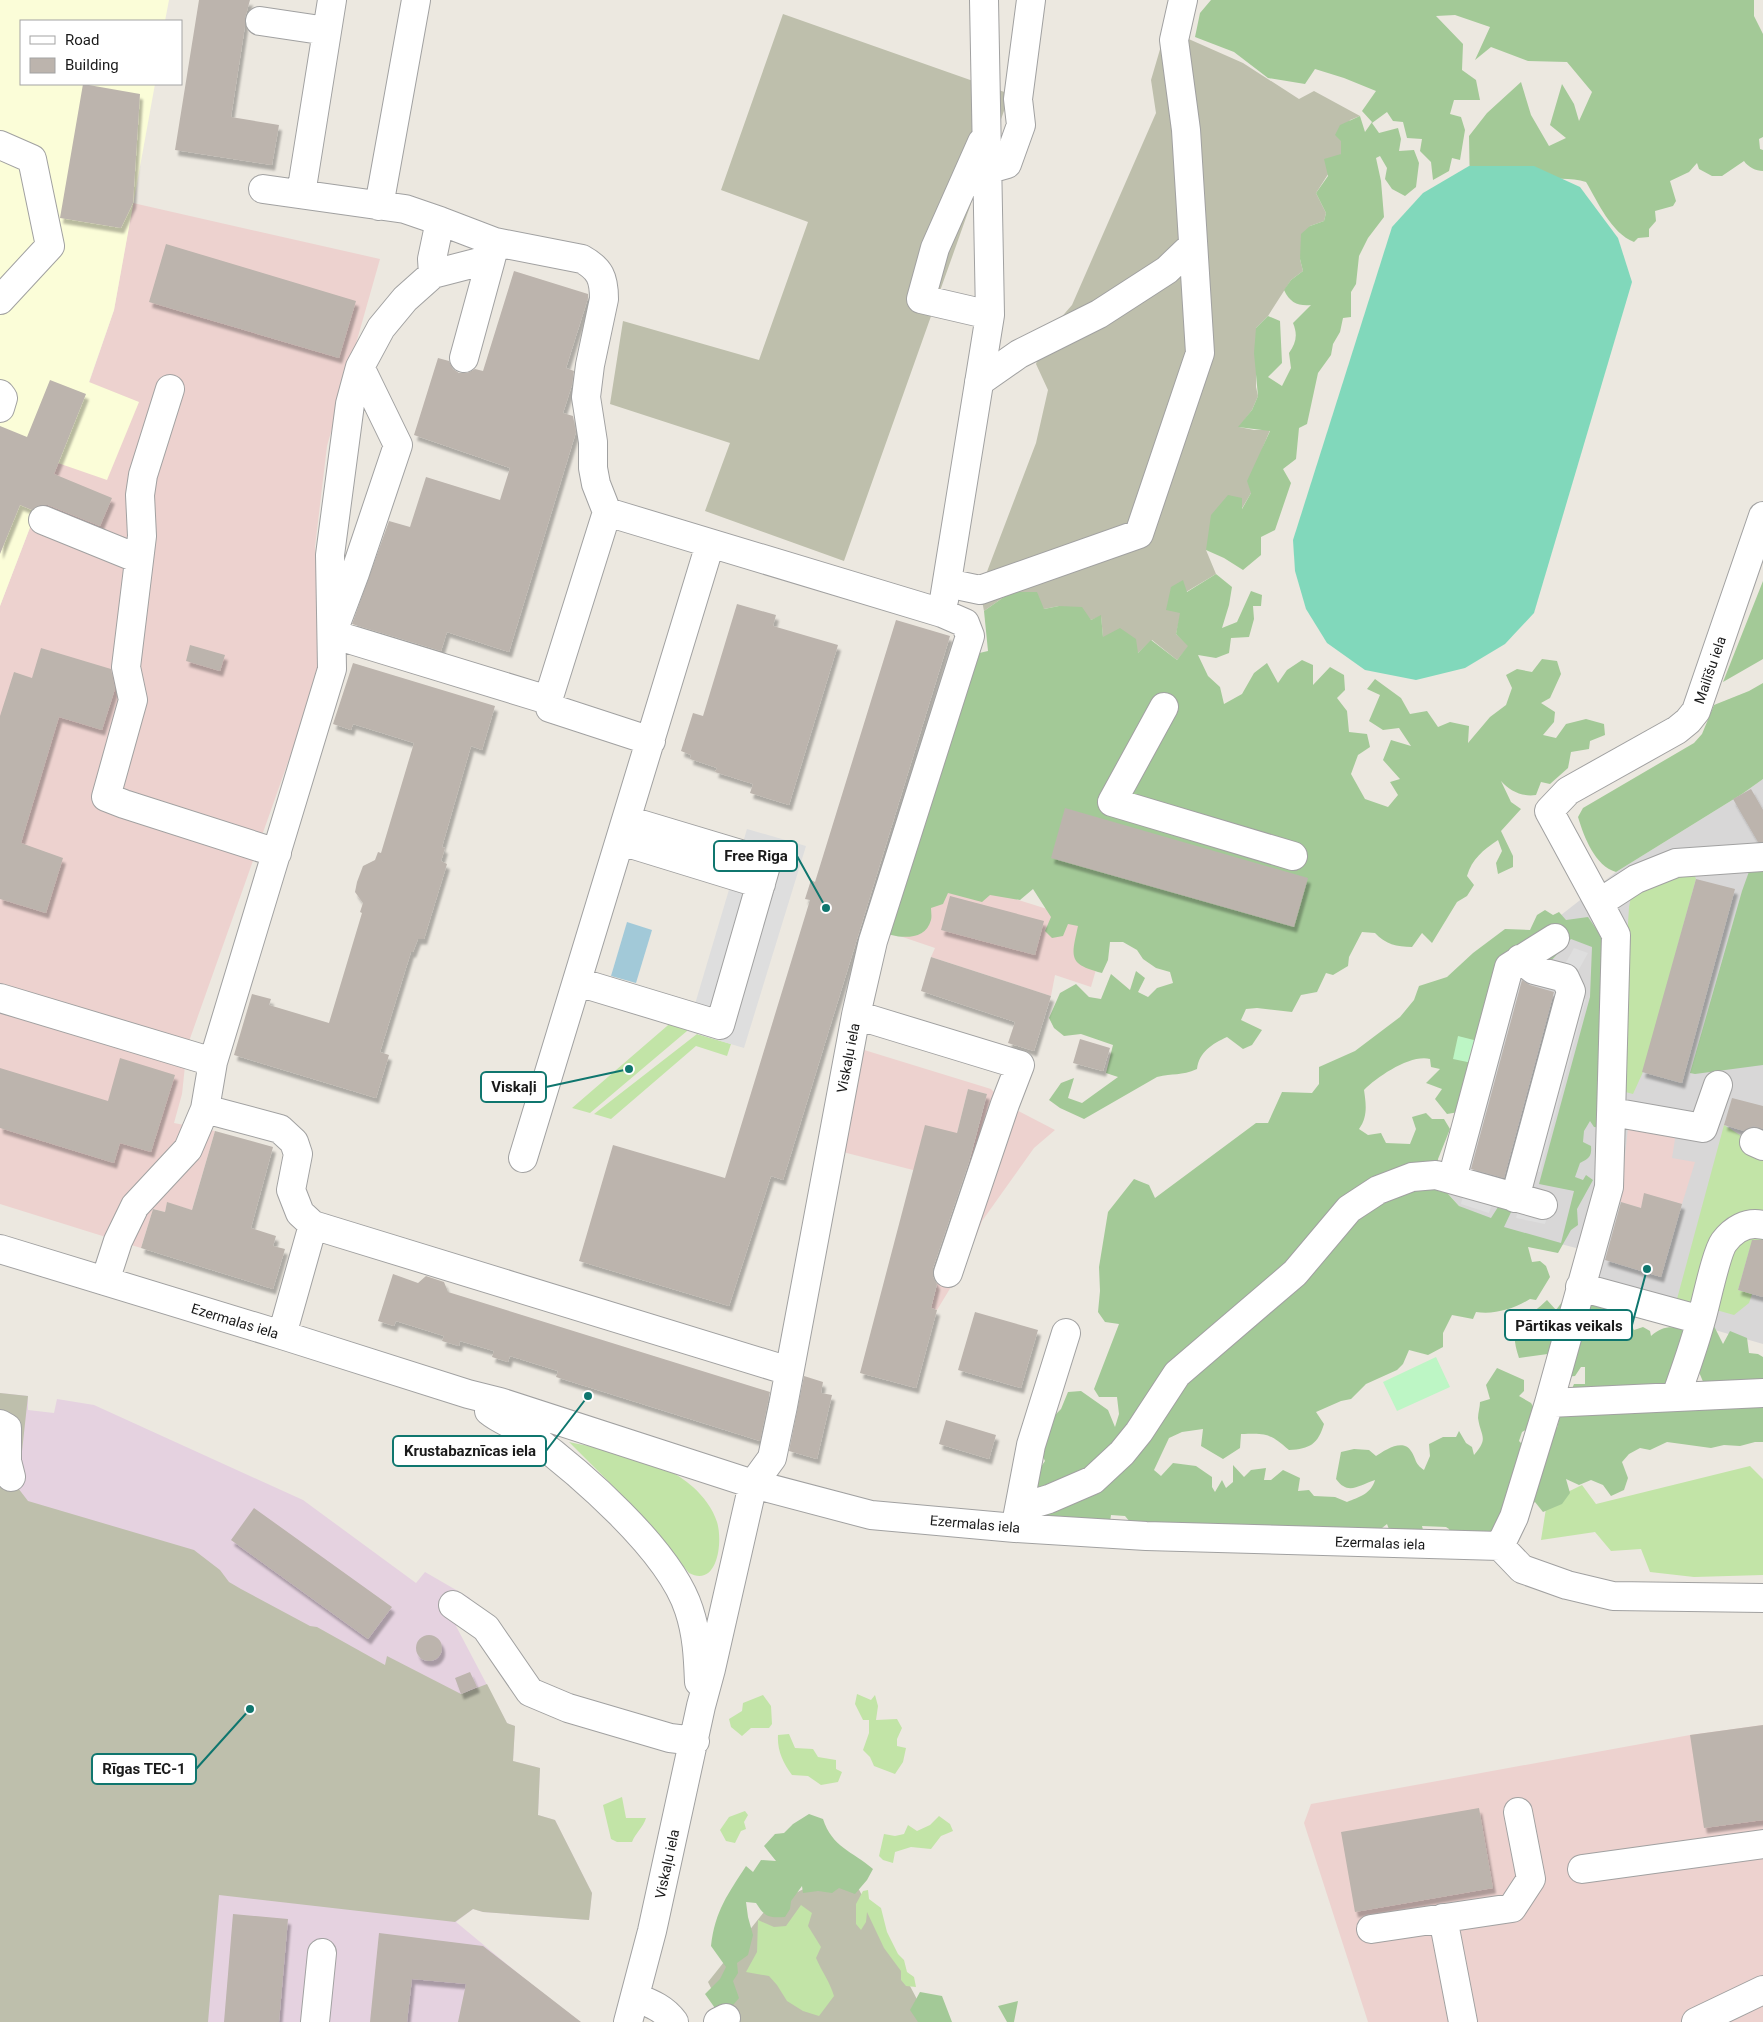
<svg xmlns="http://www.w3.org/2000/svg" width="1763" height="2022" viewBox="0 0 1763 2022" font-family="Roboto,sans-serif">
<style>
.residential{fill:#d8d7d7}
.commercial{fill:#edd2cf}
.industrial{fill:#e5d2e0}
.education{fill:#fbfdd8}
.construction{fill:#bebfac}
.grass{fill:#c2e4a7}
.forest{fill:#a3c997;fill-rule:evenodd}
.park{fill:#bdf6c5}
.pitch{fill:#81d8bb}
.parking{fill:#dedede}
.water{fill:#a2c9d8}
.building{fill:#bcb4ad;filter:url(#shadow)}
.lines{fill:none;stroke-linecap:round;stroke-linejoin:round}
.minor-casing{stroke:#a1a1a1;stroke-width:30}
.minor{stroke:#fff;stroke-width:28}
.labels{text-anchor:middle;stroke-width:4;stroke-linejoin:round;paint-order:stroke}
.street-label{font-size:14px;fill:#1a1a1a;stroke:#fff}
.leader{fill:none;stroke:#0f766e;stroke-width:2}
.callout-dot{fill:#0f766e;stroke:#fff;stroke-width:2}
.callout{fill:#fff;stroke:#0f766e;stroke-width:2}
.callout-label{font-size:15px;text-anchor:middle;font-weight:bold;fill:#1a1a1a}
</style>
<defs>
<filter id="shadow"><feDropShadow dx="3" dy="5.5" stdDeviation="1" flood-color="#0004"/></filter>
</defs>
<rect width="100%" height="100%" fill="#ece8e0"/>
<!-- residential -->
<path class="residential" d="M1763,779V1344L1591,1294L1580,1249L1506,1230L1459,1206L1444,1189L1505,959L1616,872L1742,794Z"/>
<!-- commercial -->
<path class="commercial" d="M133,203L380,259L327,446L315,547L322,666L187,1047L182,1094L174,1123L215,1131L192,1210L167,1203L165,1212L153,1209L141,1248L0,1204V606L55,462L138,402L89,383L114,310Z
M904,864L1108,928L1091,987L1055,975L1051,996L931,957L935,948L882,930Z
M861,1049L991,1089L1005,1104L1055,1130L1034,1148L982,1221L965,1264L937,1310L931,1308L987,1094L968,1089L957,1133L913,1170L839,1151Z
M1628,1128L1676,1133L1672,1158L1695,1162L1682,1204L1645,1194L1641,1208L1620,1202Z
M1763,1725V2022H1368L1304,1823L1311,1804L1690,1735Z"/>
<!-- industrial -->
<path class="industrial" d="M0,1393L28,1396V1410L54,1413L57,1399L94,1405L303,1500L416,1583L425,1572L470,1598L456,1626L507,1723L515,1726L513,1761L540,1768L538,1815L555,1820L592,1893L589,1920L483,1912L473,1909L456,1922L577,2022H0Z"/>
<!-- education -->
<path class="education" d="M0,0H169L165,21H21V84H155L114,310L89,382L139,402L107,480L55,462L0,606Z"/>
<!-- construction -->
<path class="construction" d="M783,14L1010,94L844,561L705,511L730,443L610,404L623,321L759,360L808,222L721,190Z
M1166,29L1243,63L1299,99L1314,91L1360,116L1350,120L1341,140V154L1316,193L1326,213L1324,221L1310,226L1300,259L1303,271L1291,280L1268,316L1256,328V387L1258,396L1252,410L1239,427L1254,430H1270L1263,447L1251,493L1241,510L1206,550L1216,574L1186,592L1176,634L1189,646L1177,660L1152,640L1138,653L1103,637L1101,616L1091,620L1059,606L1044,609L1011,592L984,611L980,590L1036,443L1048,390L1036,364L1045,336L1072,305L1156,113L1151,80Z
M0,1393L28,1396L18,1488L28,1501L194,1550L220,1570L229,1582L241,1589L310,1626L317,1627L385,1665L387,1656L461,1694L487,1684L507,1723L515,1726L513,1761L540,1768L538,1815L555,1820L592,1893L589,1920L483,1912L473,1909L455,1922L219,1895L208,2022H0Z
M847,1867L929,2022H728L708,1982L768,1907Z"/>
<!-- grass -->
<path class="grass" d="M1694,874L1696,879L1643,1072L1633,1094L1618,1090L1629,907L1631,897L1655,880Z
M674,1020L689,1025L687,1031L590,1113L572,1108Z
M697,1034L731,1044L727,1056L696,1046L611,1119L594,1114Z
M1724,1125L1740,1135L1747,1145L1763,1151V1251L1750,1248L1738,1290L1752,1294L1749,1303L1734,1315L1677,1299Z
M569,1442C611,1451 660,1458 693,1487C703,1496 713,1509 717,1522C723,1541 718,1588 689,1573L631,1504Z
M1750,1466L1763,1479V1575L1694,1577L1650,1572L1641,1549L1611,1551L1595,1532L1541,1540L1547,1502L1582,1485L1596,1504Z
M857,1694L871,1700L875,1695L878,1706L876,1720L897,1719L902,1728L897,1739V1746L906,1748L903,1762L895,1774L874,1766L870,1757L863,1750L869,1733V1720H863L855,1704Z
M763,1695L771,1706L772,1724L769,1728H751L742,1736L731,1727L729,1719L742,1711L743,1703Z
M789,1734L795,1748L813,1749L818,1757L836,1760V1769L842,1772L838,1782L821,1785L808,1776L792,1775C783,1763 777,1750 778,1735Z
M622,1797L626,1818H646C643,1828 636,1832 632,1842H617L611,1839L603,1805Z
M745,1811L748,1815L744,1822L746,1829L741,1831L735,1843L726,1841L720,1830L729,1817Z
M939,1816L950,1824L953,1831L941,1836L931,1849L911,1847L895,1852L893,1863L883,1860L879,1856L884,1834L895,1836L904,1834L908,1825L917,1831L930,1825Z
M868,1890L869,1899L881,1908L887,1932L898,1954L904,1960L907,1972L914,1977L916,1987L906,1986L901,1980V1971L884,1948L867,1912L866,1922L861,1930L856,1924V1904L863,1891Z
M801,1905L812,1913L808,1926L821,1947L816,1958C822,1972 830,1982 834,1996L819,2016L803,2011L787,2001L777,1985L769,1976L746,1972L757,1952L758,1920L774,1927L786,1926Z"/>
<!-- forest -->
<path class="forest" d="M1211,0H1754V16L1763,34V137L1759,139L1760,149L1763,150V171C1756,171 1748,167 1744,161L1722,176H1712L1699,169L1697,163L1689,172L1670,181L1676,201L1673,206L1655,211L1656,221L1649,229V237L1638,238L1634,242C1611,233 1598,202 1586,182C1556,172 1502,187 1470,193L1469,136L1487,113L1521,82L1531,115L1549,146L1566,138L1550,125L1562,84L1574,104L1579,121L1592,92L1567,62L1528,61L1491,47L1475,60L1490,27L1455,15L1436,16L1463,44L1462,70L1476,80L1480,100H1454L1450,114L1461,117L1465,130L1460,160L1452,158L1449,171L1433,180L1431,162L1420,151L1422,139L1407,138L1403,122L1393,121L1387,112L1372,123L1379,133L1398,128L1401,139L1399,151L1414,150L1419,163L1416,187L1405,196L1392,189L1385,179L1387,168L1380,156L1376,158L1381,181L1384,217L1368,238L1359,256L1356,284L1351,292V317L1343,318L1340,332L1333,344L1331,355L1318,373L1307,424L1299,428L1296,459L1283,469L1291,483L1275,530L1261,537V555L1243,570L1224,558L1206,550L1211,515L1228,495L1242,498V509L1251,493L1247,481L1270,431L1238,427L1252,410L1258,396L1254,353L1256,328L1268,316L1280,321L1282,363L1268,377L1282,386L1291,368L1289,353C1296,343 1298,335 1293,323L1311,305C1298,306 1290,303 1284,290L1291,280L1303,271L1300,259L1301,234L1310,226L1324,221L1326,213L1316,193L1328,176L1324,159L1341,154V141L1335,135L1340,125L1360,116L1365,132L1372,122L1362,111L1376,91L1344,78L1315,69L1305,84L1268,78L1234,52L1195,37L1200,13Z
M1216,574L1232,587L1229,605L1222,628L1237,622L1251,591L1262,595L1261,606H1253L1254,619L1249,637L1231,638L1229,653L1216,658L1198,655L1208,676L1220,687L1224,704L1242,694L1254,673L1267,663L1278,683L1287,670L1302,660L1313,665V685L1330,667L1344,675L1345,690L1337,698L1347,711L1349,732L1367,734L1370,747L1358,755L1351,774L1365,799L1388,807L1398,795L1390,782L1400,779L1383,760L1391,740L1411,746L1399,728L1383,730L1369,721L1380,695L1367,689L1375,679L1401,698L1410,714L1427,711L1438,727L1450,722L1469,726L1468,743L1490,717L1506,705L1512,688L1506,675L1517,669L1532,672L1542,659L1557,661L1561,674L1550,698L1541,703L1555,712L1554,722L1543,735L1556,738L1566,724L1586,719L1604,724L1605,735L1590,741L1589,749L1571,752L1568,768L1550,784L1541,782L1536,795C1522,797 1510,791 1501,781L1511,802L1521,809L1501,831L1513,856V867L1498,874L1496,863L1502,851L1498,840C1483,850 1472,859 1467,876L1474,885L1467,896L1457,902L1432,943L1422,933L1412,947C1397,947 1385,944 1375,933L1362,932L1349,957L1348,966L1333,975L1326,973L1317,992L1301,995L1292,1012L1257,1008L1246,1009L1241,1020L1262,1030L1252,1045L1243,1049L1227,1037C1212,1044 1199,1052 1197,1069C1181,1076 1173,1073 1157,1077L1084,1119L1060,1108L1049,1100L1061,1083L1074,1078L1068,1098L1082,1103L1118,1077L1106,1073L1113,1045L1081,1034L1064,1036L1054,1028L1049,1018L1060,993L1076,984L1089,997L1101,999L1111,974L1130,990L1136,971L1145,978L1138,992L1148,997L1157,988L1173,983L1170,972L1156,968L1143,959L1137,950L1123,942H1110L1108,960L1102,973C1068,964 1071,958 1078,926L1068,924L1063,936L1052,938L1045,931L1051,917L1033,889L1020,900L990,895L982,902L948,893L943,904L931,908C931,912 932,916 931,920C925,943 895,938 879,931L975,654L988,651L984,611L1011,592H1037L1044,609L1059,606L1082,607L1091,620L1101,615L1103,637L1120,628L1136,639L1138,653L1151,640L1177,660L1188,646L1176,634L1180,613L1166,610L1171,587L1183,580L1187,592Z
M1763,581V659L1723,682Z
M1763,683V779L1742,794L1616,872C1595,866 1584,837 1578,817L1583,808L1694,743L1702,734L1714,705L1749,691Z
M1763,865V1065L1695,1074L1690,1073L1742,891L1751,866Z
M1545,910L1553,915L1559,912L1566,920L1588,917L1599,933L1607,954L1604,1128L1594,1127L1590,1121L1584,1131L1583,1142L1591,1146C1592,1156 1589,1159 1580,1163L1575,1177L1583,1180L1586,1175L1593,1180L1577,1209L1578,1225L1571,1230L1558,1253L1528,1247L1532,1262L1540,1261L1546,1266L1550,1277L1536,1300L1530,1299C1514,1309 1494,1315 1476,1312L1473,1319L1452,1315L1443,1333V1347L1428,1355L1409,1350L1403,1364L1397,1370L1366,1384L1351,1399L1341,1401L1316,1412L1324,1424C1318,1444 1310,1449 1289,1450C1269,1433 1267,1433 1241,1434L1240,1448L1223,1459L1201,1446L1203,1429L1182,1432L1169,1438L1154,1470L1161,1476L1173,1463L1196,1466L1212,1477V1487L1215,1492L1222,1480L1226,1488L1233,1482V1465L1244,1477L1251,1470L1266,1468L1264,1480H1271L1283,1470L1300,1478L1298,1491L1309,1490L1314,1496L1335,1497L1347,1502C1359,1497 1371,1494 1375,1480C1359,1485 1348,1496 1336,1479L1341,1452L1354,1449L1369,1450L1376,1456C1385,1450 1403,1438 1411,1451C1417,1460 1414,1463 1424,1470L1430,1456L1429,1444L1443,1437H1456L1459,1431L1466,1443L1472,1447L1474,1455C1489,1437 1481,1438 1478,1418C1478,1413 1480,1407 1480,1402L1490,1399L1486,1385L1497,1368L1524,1380V1391L1519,1396L1531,1403L1536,1412L1531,1427L1522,1432L1519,1441L1525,1447L1548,1425L1557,1428L1560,1416L1574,1384H1585V1367H1581L1575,1376L1566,1377L1555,1353L1519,1358C1506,1320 1525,1322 1547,1300L1556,1310L1562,1302L1571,1305L1586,1303L1612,1304L1608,1314V1322L1624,1312L1634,1330L1643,1327L1650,1331L1651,1336C1663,1325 1673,1326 1688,1330L1671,1384H1704L1699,1372L1713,1324L1723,1344L1730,1331L1747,1338L1749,1353L1758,1354L1763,1357V1442H1755L1740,1446L1724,1445L1711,1448L1667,1442L1650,1450L1640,1448L1629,1454L1622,1462L1628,1478L1624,1490L1611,1496L1603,1485L1591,1480L1579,1485L1566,1479L1570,1493L1562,1504L1543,1512L1535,1502L1495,1532L1451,1534L1449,1529L1446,1527L1422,1526L1425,1538L1392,1537L1387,1524L1382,1528V1536L1136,1529L1125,1516L1111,1515L1110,1522L1050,1542L1027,1487L1045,1461L1037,1445L1048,1422L1061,1409L1068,1392L1081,1391L1108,1410L1115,1427L1119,1414L1117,1397H1099L1094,1389L1119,1324L1105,1322L1098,1312L1100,1291L1099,1267L1108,1212L1134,1179L1149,1185L1155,1198L1256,1123H1268L1282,1092L1312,1093L1319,1084V1067L1355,1051L1400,1017L1414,1000L1419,986L1447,977L1473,953L1505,929L1530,930L1537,915ZM1554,924L1564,939L1540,956L1550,962L1571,939L1592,947L1590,997L1539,1184L1574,1191L1561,1243L1504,1227L1513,1208L1500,1204L1491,1218L1459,1206L1439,1184L1438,1159L1450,1129L1444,1119H1432L1426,1113L1412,1117L1416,1129L1410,1144L1386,1143L1381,1133L1368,1135L1359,1129C1368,1117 1366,1104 1364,1090C1378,1076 1411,1054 1430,1059L1431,1067L1440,1069L1426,1083L1442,1089L1435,1099L1447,1114L1459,1112L1505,959Z
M809,1814L823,1819C832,1847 852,1851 873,1869L867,1880L855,1894L839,1888L832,1893L818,1891L803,1893L802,1886L791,1901L790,1909L785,1917C768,1918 765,1917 756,1903L746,1902L748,1917L753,1935L748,1955L737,1963L738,1973L733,1981L739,1998L729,2010L717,2011L705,1994L720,1979L726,1967L711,1946C715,1911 728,1894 746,1866L753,1872L761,1860L776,1861L764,1846L775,1834L784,1833L793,1824Z
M920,1992L942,1996L952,2022H918L910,2010Z
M1018,2001L1014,2022H1007L998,2006Z"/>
<!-- park -->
<path class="park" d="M1458,1036L1478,1041L1472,1063L1453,1059Z
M1436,1357L1450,1387L1397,1411L1383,1382Z"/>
<!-- pitch -->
<path class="pitch" d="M1469,166H1534L1580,187L1618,238L1632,282L1534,613L1505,644L1465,668L1416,680L1365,670L1327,643L1306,609L1295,571L1293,540L1392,227L1423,193Z"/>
<!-- parking -->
<path class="parking" d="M747,829L806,846L744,1048L687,1031Z
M1574,948L1588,953L1578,971L1565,964Z
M1574,997L1586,999L1540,1172L1529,1170Z
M1468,1175L1499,1181L1489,1213L1461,1204Z
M1524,1189L1553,1197L1545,1224L1516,1218Z"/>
<!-- water -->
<path class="water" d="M627,922L652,930L636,983L611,976Z"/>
<!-- building -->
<path class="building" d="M199,0H250L245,18V26L231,117L279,125L272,165L175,150Z
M83,84L140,94L133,203L121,228L60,218Z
M166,244L356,301L339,358L149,302Z
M514,271L588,294V298L566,368L574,371L572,385L563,413L573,416L576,432L509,652L447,632L441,651L352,624L389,521L410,527L426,477L500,500L510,468L414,435L438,358L449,361L453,369L459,373H467L475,369L483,371Z
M50,380L86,394L54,474L112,498L100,526L48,505H40L32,510L20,505L0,554V426L27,437Z
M737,604L776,615L773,626L838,645L789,805L750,793L753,784L715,772L717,768L690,759L691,755L681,751L693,713L703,716Z
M896,620L950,636L783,1180L771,1176L729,1306L579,1261L613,1145L725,1178L810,900L805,899L811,880L815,882Z
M190,645L225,655L220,671L186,661Z
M41,648L111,669L115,689L102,730L59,717L21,843L63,858L46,913L0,899V716L14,672L32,678Z
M353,663L495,706L482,750L471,746L442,847L445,848L441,861L447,864L424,939H418L413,952H411L380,1052L389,1055L376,1098L234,1055L252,994L271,999L269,1005L329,1023L362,913L360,912L363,903L355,892L357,882L363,866L375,860L378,852L381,853L414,743L353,724L351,730L333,724Z
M1751,789L1763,810V842H1758L1733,799Z
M1065,808L1308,878L1294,927L1051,858Z
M1696,879L1735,889L1682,1083L1642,1072Z
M950,896L1044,921L1035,955L941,930Z
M931,957L1051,996L1034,1051L1008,1043L1015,1022L921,991Z
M1522,980L1530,985L1554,992L1504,1178L1471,1169Z
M1080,1039L1110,1048L1103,1071L1073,1063Z
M120,1058L175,1075L151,1152L120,1143L114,1163L0,1128V1068L108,1101Z
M968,1089L987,1094L969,1162L933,1268V1277L937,1284L931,1308L937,1310L916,1388L860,1373L925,1125L957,1133Z
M1732,1098L1763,1106V1129L1753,1126L1744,1131L1724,1125Z
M215,1131L273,1147L251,1228L276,1236L273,1246L285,1249L273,1289L141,1248L153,1209L165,1212L167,1202L192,1210Z
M1644,1193L1682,1204L1661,1277L1605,1260L1621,1202L1641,1208Z
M1752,1240H1763V1297L1738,1290Z
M393,1274L418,1283L426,1276L444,1282L448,1292L770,1392L760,1441L556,1377L558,1371L510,1356L508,1362L492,1357L494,1351L460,1341L459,1346L442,1341L444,1336L396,1321L394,1326L378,1321Z
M975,1312L1038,1330L1021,1388L958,1370Z
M804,1376L823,1382L821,1393L832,1395L817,1459L789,1451Z
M946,1420L996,1435L989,1459L939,1444Z
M254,1508L392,1607L368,1639L231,1540Z
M416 1648a13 13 0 1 1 26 0a13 13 0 1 1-26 0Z
M470,1672L477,1687L461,1694L455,1678Z
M1763,1725V1820L1704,1828L1690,1735Z
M1479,1808L1493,1888L1355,1912L1341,1832Z
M233,1914L288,1919L279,2022H224Z
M379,1933L483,1946L581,2022H458L466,1984L412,1979L407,2022H370Z"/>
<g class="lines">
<!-- minor casing -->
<g class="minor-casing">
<path id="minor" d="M260,21L327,31
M982,142L935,248L921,299L990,315
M0,145L32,159L50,246L0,300
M986,170L1007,164L1021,125L1018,99L1031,0
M263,189L405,209L440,221L432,259L433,274L405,299L381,328L360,367L350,404L330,555L332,669L213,1062L205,1109L280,1129L294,1142L298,1154L291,1190L300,1213L313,1225L789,1371
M301,194L332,0
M379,206L416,0
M433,274L491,259L495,244
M464,358L491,259
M360,367L398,445L355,573L332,634L548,700L607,512L596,484L593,468V442L586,397L590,365L604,299C604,278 600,269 582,259L495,242L440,221
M979,382L1019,354L1099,314L1167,270L1193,245
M170,389L143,475L140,495L142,536L126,667L133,700L106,797L124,804L277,853
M0,394L3,398L0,408
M607,512L942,613L965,623L970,636L873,941L856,1015L783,1406L772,1458L753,1484L711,1669L701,1706L652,1931L628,2022
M43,520L139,559
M947,583L980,590L1139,534L1200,353L1186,130L1174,40L1183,0
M944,600L990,315L984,0
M548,700L550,708L651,741
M1164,707L1112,802L1293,856
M621,841L761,884
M1599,903L1549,811L1568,791L1677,730L1688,721L1696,711L1763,516
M578,982L720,1025L767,862L627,820
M0,998L213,1062
M856,1015L1020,1065L1005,1104L948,1273
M1612,1112L1703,1128L1718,1085
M1754,1142L1763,1146
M523,1158L710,544
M1452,1179L1509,967L1555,938
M1515,1198L1571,991L1565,978L1534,970L1520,959
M0,1249L282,1335L468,1394L500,1402L753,1484L871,1515L1015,1528L1146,1536L1500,1546
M105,1281L118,1241L135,1206L188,1149L205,1109
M1580,1287L1701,1320
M282,1335L313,1225
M1676,1396C1685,1371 1694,1345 1701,1320C1706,1303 1716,1253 1724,1242C1733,1230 1747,1221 1763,1225
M1549,1403L1763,1393
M489,1411C501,1421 516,1425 528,1434C579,1472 670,1550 689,1610C697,1634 698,1657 699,1682
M0,1424L7,1428V1461L11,1477
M1019,1508L1049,1499L1093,1480L1122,1453L1139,1432L1177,1374L1295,1273L1349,1209L1378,1190L1412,1177L1436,1175L1543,1205
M1016,1524L1031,1445L1066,1333
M1500,1546L1514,1517L1549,1403L1609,1187L1616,935L1599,903L1636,879L1676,863L1763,857
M1500,1546L1522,1569L1567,1585L1613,1596L1763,1598
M453,1605L486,1628L530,1692L568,1708L670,1738L695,1741
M1582,1869L1763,1844
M1443,1918L1463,2022
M1371,1929L1512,1908L1531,1879L1518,1812
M635,1997C650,2003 664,2008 674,2022
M315,2022L322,1953
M718,2022L726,2018
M1696,2022L1763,1990"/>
</g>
<!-- minor -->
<use href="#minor" class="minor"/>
</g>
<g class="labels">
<!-- street labels -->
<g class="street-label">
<text transform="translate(1710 670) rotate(-71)" y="5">Mailīšu iela</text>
<text transform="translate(848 1058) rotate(-79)" y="5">Viskaļu iela</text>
<text transform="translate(235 1321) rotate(17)" y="5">Ezermalas iela</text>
<text transform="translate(975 1524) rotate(5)" y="5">Ezermalas iela</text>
<text transform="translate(1380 1543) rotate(2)" y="5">Ezermalas iela</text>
<text transform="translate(667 1864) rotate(-78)" y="5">Viskaļu iela</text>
</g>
</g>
<!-- callouts -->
<path class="leader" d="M826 908L797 856M629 1069L546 1087M1647 1269L1632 1325M588 1396L546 1451M250 1709L196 1769"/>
<g class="callout-dot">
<circle cx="826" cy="908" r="5"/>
<circle cx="629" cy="1069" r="5"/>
<circle cx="1647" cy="1269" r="5"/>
<circle cx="588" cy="1396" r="5"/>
<circle cx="250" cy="1709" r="5"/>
</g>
<g class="callout">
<rect x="714" y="841" width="83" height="30" rx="5"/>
<rect x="481" y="1072" width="65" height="30" rx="5"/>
<rect x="1505" y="1310" width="127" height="30" rx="5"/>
<rect x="393" y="1436" width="153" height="30" rx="5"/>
<rect x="92" y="1754" width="104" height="30" rx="5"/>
</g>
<g class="callout-label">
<text x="756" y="861">Free Riga</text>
<text x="514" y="1092">Viskaļi</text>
<text x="1569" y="1331">Pārtikas veikals</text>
<text x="470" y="1456">Krustabaznīcas iela</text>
<text x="144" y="1774">Rīgas TEC-1</text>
</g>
<!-- legend -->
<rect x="20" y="20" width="162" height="65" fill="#ffffff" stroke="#a3a3a3"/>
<rect x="30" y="36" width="25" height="8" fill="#ffffff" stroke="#a3a3a3"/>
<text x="65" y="45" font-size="15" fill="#1a1a1a">Road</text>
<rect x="30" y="58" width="25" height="15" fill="#bcb4ad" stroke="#a3a3a3"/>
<text x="65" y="70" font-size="15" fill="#1a1a1a">Building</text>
</svg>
